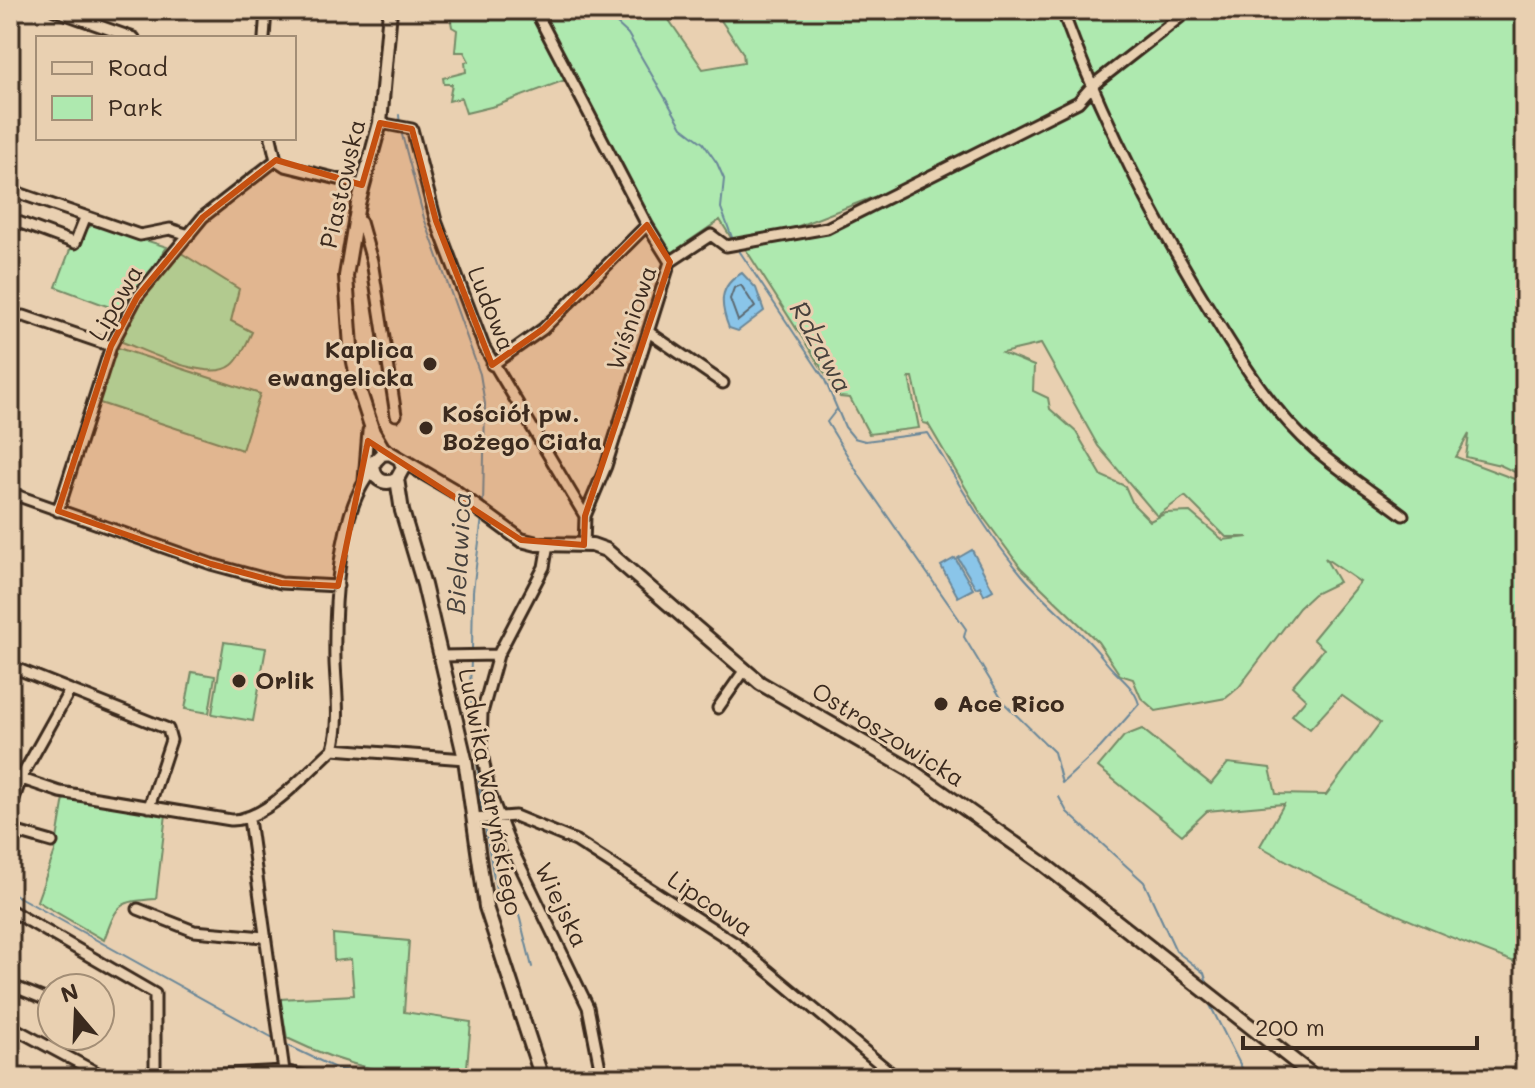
<svg xmlns="http://www.w3.org/2000/svg" width="1535" height="1088" viewBox="0 0 1535 1088" font-family="Mali,sans-serif">
<style>
.green{fill:#aee9af;stroke:#748a66;stroke-width:2;fill-rule:evenodd}
.water{fill:#8ac5e9;stroke:#6a8798;stroke-width:2}
.lines{fill:none;stroke-linecap:round;stroke-linejoin:round}
.shore{stroke:#5b686f;stroke-width:2}
.stream{stroke:#6a8798;stroke-width:2}
.street-casing{stroke:#3b2a1e;stroke-width:15}
.secondary-casing{stroke:#3b2a1e;stroke-width:18}
.street{stroke:#e9d0b1;stroke-width:9}
.secondary{stroke:#e9d0b1;stroke-width:12}
.marked{fill:#c55010;fill-opacity:0.2;stroke:#c55010;stroke-width:6;stroke-linejoin:round}
.poi-dot{fill:#3b2a1e;stroke:#e9d0b1;stroke-width:3}
.labels{text-anchor:middle;stroke-width:6;stroke-linejoin:round;paint-order:stroke}
.street-label{font-size:24px;fill:#3b2a1e;stroke:#e9d0b1}
.poi-label{font-size:24px;font-weight:bold;fill:#3b2a1e;stroke:#e9d0b1;text-anchor:start}
.water-label{font-size:26px;font-style:italic;fill:#47413c;stroke:#e9d0b1}
</style>
<rect width="100%" height="100%" fill="#e9d0b1"/>
<filter id="ink" filterUnits="userSpaceOnUse"><feTurbulence type="fractalNoise" baseFrequency=".0125" numOctaves="2"/><feDisplacementMap in="SourceGraphic" scale="16" xChannelSelector="R" yChannelSelector="G"/><feConvolveMatrix kernelMatrix="1 2 1 2 8 2 1 2 1" color-interpolation-filters="sRGB"/></filter>
<g filter="url(#ink)">
<!-- green -->
<path class="green" d="M449,10H531L568,79L495,106L466,113L461,98L449,101L452,84H444L443,78L466,72L465,62L469,61L464,52H455L457,30L452,27Z
M535,10H662L703,69L744,62L743,53L714,10H1525V477L1500,465L1466,457L1469,434L1456,457L1525,483V966C1432,931 1347,896 1260,846L1284,804L1207,811L1182,835L1098,767L1124,736L1142,729L1211,784L1228,763L1270,768L1276,794L1326,795L1380,723L1341,695L1310,729L1292,715L1306,699L1292,686L1324,649L1313,639L1360,582L1325,558L1339,582L1314,594L1299,608L1239,687L1226,698L1156,711L1141,698L1133,679L1120,675L1098,642L1021,568L981,514L928,424L923,423L913,377H909L919,428L869,434L850,398L840,397L743,245L819,230L875,204L873,197L778,234L733,241L720,220L670,254L627,174L623,175ZM1041,344L1098,446L1157,516L1185,496L1226,537H1248L1223,540L1190,512L1166,513L1150,521L1133,504L1125,486L1102,476L1076,432L1050,409L1048,398L1033,391L1034,366L1002,353Z
M95,224L167,247L123,312L56,287L71,247L82,244L87,228Z
M178,251L239,289L231,321L252,332C247,342 241,358 232,365C209,384 143,349 117,340L139,301Z
M115,347L260,394L242,450L97,402Z
M224,642L266,648L253,721L212,714Z
M192,672L215,676L209,713L185,709Z
M64,798L166,814L156,899C117,902 118,903 104,940L37,901L55,851Z
M333,934L409,941L404,1012L471,1022L466,1078C398,1078 349,1068 287,1038L280,999L354,995L351,959L334,961Z"/>
<!-- water -->
<path class="water" d="M742,273L756,288L764,311L738,331L729,328C720,305 718,286 742,273Z
M972,550L993,590L984,595L980,586L976,588L958,558Z
M955,558L973,589L958,597L941,566Z"/>
<g class="lines">
<!-- shore -->
<path class="shore" d="M741,285L755,307L738,321L730,299L734,288Z"/>
<!-- stream -->
<path class="stream" d="M593,10L614,21L628,34L682,127L703,143L717,163L724,179L721,208L733,240
M1069,41L1086,88
M1088,94L1169,251
M399,115L400,125
M401,131L424,218L480,374L485,404L483,507
M738,249L824,378L845,427L854,438L865,441L928,433C958,482 985,531 1022,575C1047,605 1079,627 1103,658C1115,676 1133,683 1139,704L1100,748L1062,783
M837,409L827,422L861,478L966,629L964,637L1004,703L1054,752L1062,783
M472,650L473,591L482,517
M471,660L470,688L482,813
M1059,797L1067,812L1144,882L1176,951L1204,973L1208,986
M484,821L496,889L519,915L532,967
M10,892L275,1039
M1208,1001L1247,1078
M285,1044L335,1068L385,1078"/>
<!-- street casing -->
<g class="street-casing">
<path id="street" d="M54,10L134,38
M535,10L647,225L670,262
M1062,10C1102,119 1154,221 1216,320C1244,366 1274,413 1315,449C1343,473 1374,493 1403,515
M264,38L266,10
M380,123L412,129L436,221L484,347L585,516
M271,138L276,160
M276,160L285,166L362,185
M10,190L140,235L170,229L189,235
M10,219L75,243L85,218
M354,219L361,222L372,261L396,415
M10,317L24,316L111,346
M650,333L723,383
M492,365L543,329L647,225
M364,480L368,431
M10,493L211,564L281,583L338,586
M58,511L111,346L137,297L203,217L276,160
M548,544L544,567L498,655L482,713L481,747L489,791L510,845L588,1007L602,1078
M584,545L585,516L606,466L670,262L711,235L726,246L827,228L1078,102L1093,85L1189,10
M441,656L498,655
M10,666L168,729L171,740L149,807
M718,708L744,671
M333,749L465,759
M10,775L60,792L231,820C266,821 307,772 333,749C341,722 336,690 335,662C334,610 337,510 373,470
M10,810L22,776L70,690
M249,819L285,1078
M474,819L515,816L576,841L735,943L897,1078
M10,830L52,842
M138,909L194,931L264,937
M10,910L155,994V1077
M10,985L52,1002
M10,1026L107,1078
M155,1078L284,1071L314,1078"/>
</g>
<!-- secondary casing -->
<g class="secondary-casing">
<path id="secondary" d="M390,10L380,123L358,204L346,276L351,347L360,392L373,432L383,449L453,490L521,540L537,544L592,545L606,550L760,683L909,769L1041,862L1316,1078
M390,453L382,454L374,462C371,478 384,487 397,479L403,468L400,459
M397,479L402,511L424,585L465,759L486,907L542,1078"/>
</g>
<!-- street -->
<use href="#street" class="street"/>
<!-- secondary -->
<use href="#secondary" class="secondary"/>
</g>
</g>
<!-- marked area -->
<path class="marked" d="M380,123L412,129L436,221L492,365L543,329L647,225L670,262L585,516L584,545L521,540L368,441L338,586L281,583L211,564L58,511L111,346L137,297L203,217L276,160L362,185Z"/>
<!-- markers -->
<g class="poi-dot">
<circle cx="430" cy="364" r="8"/>
<circle cx="426" cy="428" r="8"/>
<circle cx="239" cy="681" r="8"/>
<circle cx="941" cy="704" r="8"/>
</g>
<g class="labels">
<!-- street labels -->
<g class="street-label">
<text transform="translate(343 184) rotate(-77)" y="8">Piastowska</text>
<text transform="translate(116 303) rotate(-60)" y="8">Lipowa</text>
<text transform="translate(491 309) rotate(68)" y="8">Ludowa</text>
<text transform="translate(632 318) rotate(-71)" y="8">Wiśniowa</text>
<text transform="translate(888 735) rotate(32)" y="8">Ostroszowicka</text>
<text transform="translate(490 792) rotate(79)" y="8">Ludwika Waryńskiego</text>
<text transform="translate(710 904) rotate(34)" y="8">Lipcowa</text>
<text transform="translate(561 905) rotate(64)" y="8">Wiejska</text>
</g>
<!-- poi labels -->
<g class="poi-label">
<text x="414" y="358" text-anchor="end">Kaplica<tspan x="414" dy="28">ewangelicka</tspan></text>
<text x="442" y="422">Kościół pw.<tspan x="442" dy="28">Bożego Ciała</tspan></text>
<text x="255" y="689">Orlik</text>
<text x="957" y="712">Ace Rico</text>
</g>
<!-- water labels -->
<g class="water-label">
<text transform="translate(821 347) rotate(61)" y="9">Rdzawa</text>
<text transform="translate(459 553) rotate(-87)" y="9">Bielawica</text>
</g>
</g>
<!-- margin -->
<rect width="1535" height="1088" fill="none" stroke="#e9d0b1" stroke-width="40"/>
<rect x="20" y="20" width="1495" height="1048" fill="none" stroke="#3b2a1e" stroke-width="3" filter="url(#ink)"/>
<!-- legend -->
<rect x="36" y="36" width="260" height="104" fill="#e9d0b1" stroke="#a38e76" stroke-width="2"/>
<rect x="52" y="62" width="40" height="12" fill="#e9d0b1" stroke="#a38e76" stroke-width="2"/>
<text x="108" y="76" font-size="24" fill="#3b2a1e">Road</text>
<rect x="52" y="96" width="40" height="24" fill="#aee9af" stroke="#a38e76" stroke-width="2"/>
<text x="108" y="116" font-size="24" fill="#3b2a1e">Park</text>
<!-- north arrow -->
<g transform="translate(76 1012) rotate(341)"><circle r="38" fill="#e9d0b1" stroke="#a38e76" stroke-width="2"/>
<path d="M0-6L14 30L0 20L-14 30Z" fill="#3b2a1e"/>
<text y="-12" font-size="22" font-weight="bold" text-anchor="middle" fill="#3b2a1e">N</text>
</g>
<!-- scale -->
<path d="M1243 1036v12h234v-12" fill="none" stroke="#3b2a1e" stroke-width="4"/>
<text x="1255" y="1036" font-size="24" fill="#3b2a1e" stroke="#e9d0b1" stroke-width="6" paint-order="stroke">200 m</text>
</svg>
